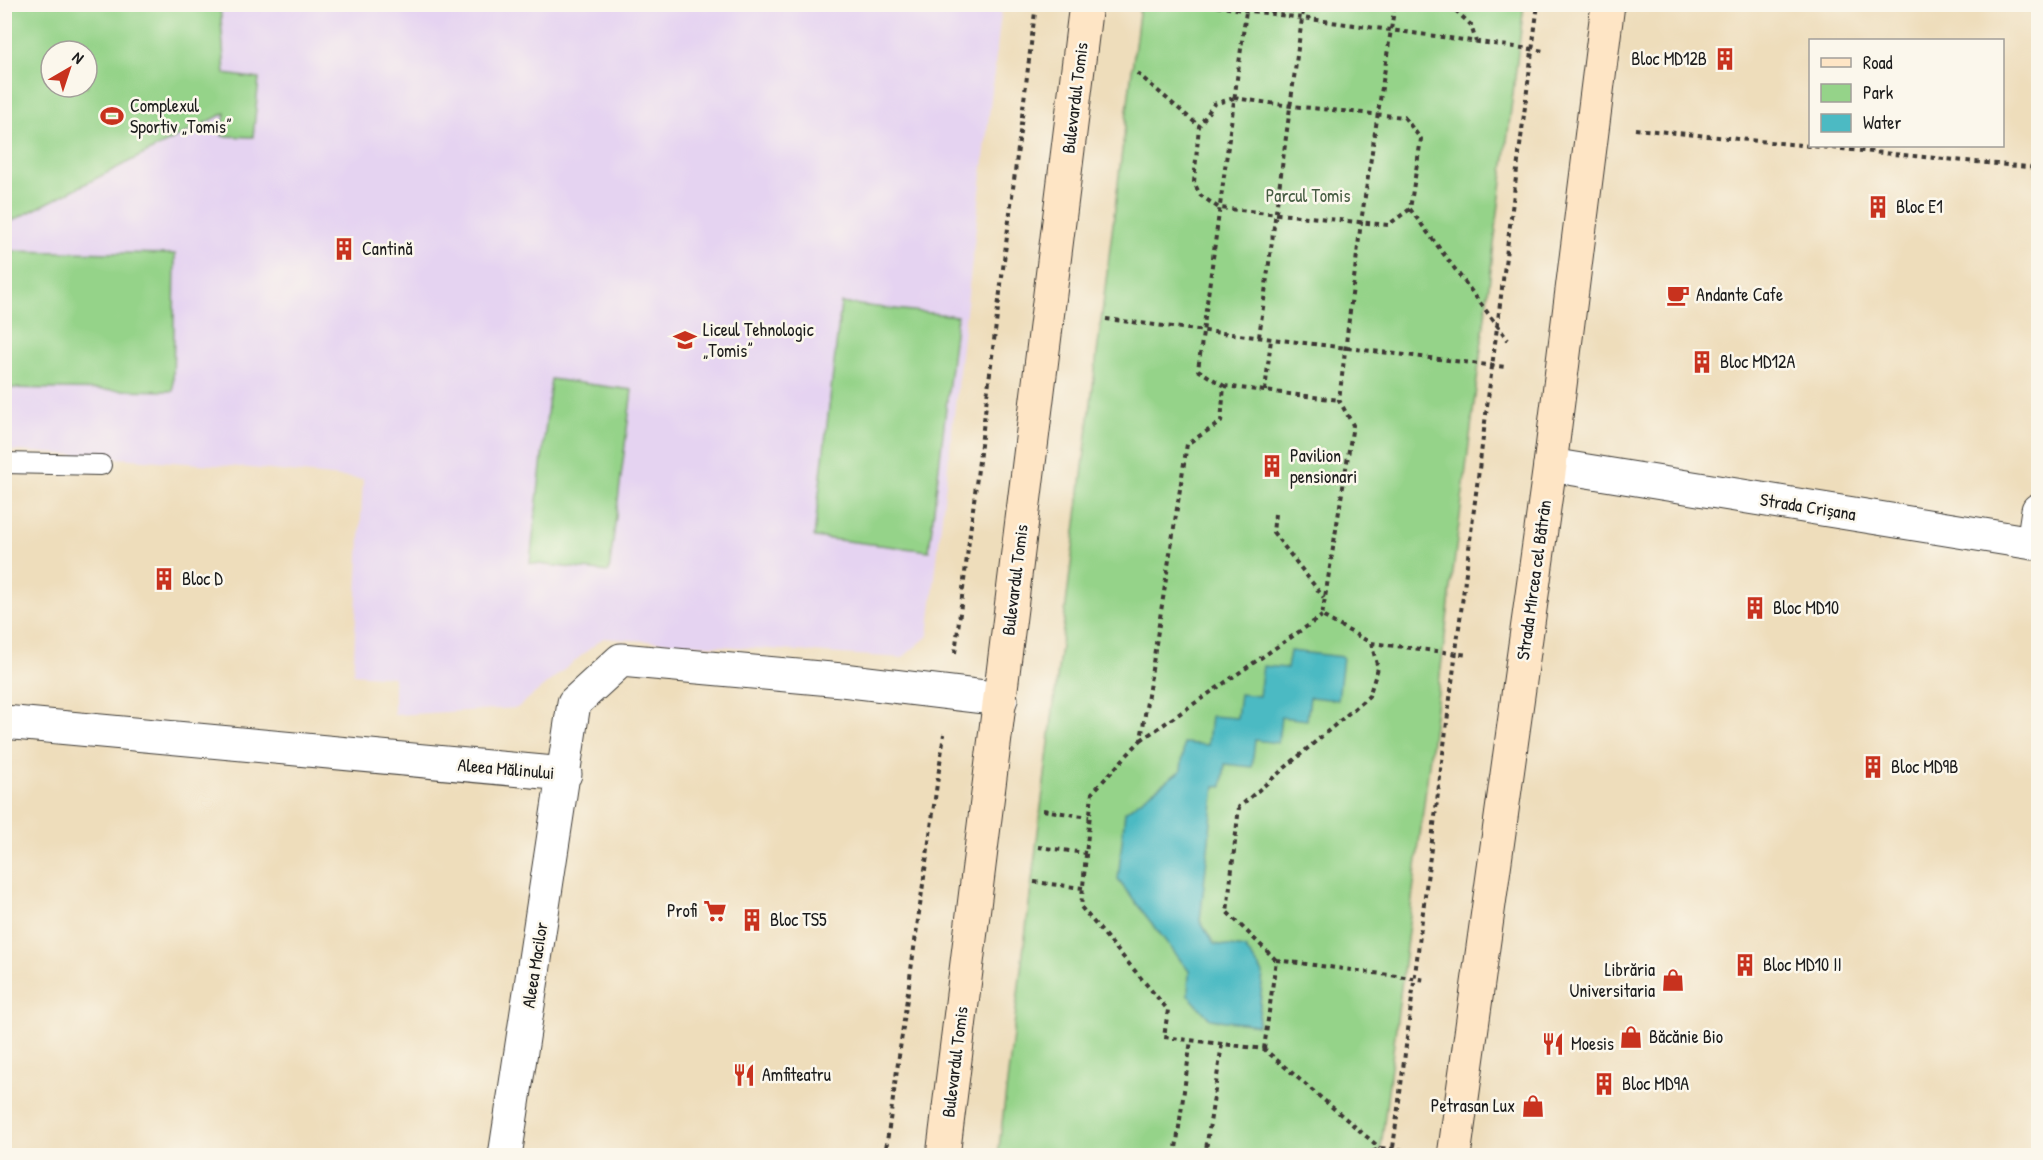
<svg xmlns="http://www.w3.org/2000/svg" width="2043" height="1160" viewBox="0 0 2043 1160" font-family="'Patrick Hand',sans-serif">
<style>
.built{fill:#e5d3f1}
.green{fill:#95d389;stroke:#587852;stroke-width:1.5;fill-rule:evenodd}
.water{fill:#4cbac3;stroke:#346b70;stroke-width:1.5}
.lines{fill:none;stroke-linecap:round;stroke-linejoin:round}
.service-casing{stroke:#3c3934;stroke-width:22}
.minor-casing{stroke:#3c3934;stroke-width:35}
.secondary-casing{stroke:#3c3934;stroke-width:35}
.path{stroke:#3c3934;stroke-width:4;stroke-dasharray:4.5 4.5;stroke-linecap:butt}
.service{stroke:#fff;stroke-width:20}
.minor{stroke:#fff;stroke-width:33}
.secondary{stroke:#fee5c5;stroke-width:33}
.labels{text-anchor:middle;stroke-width:5;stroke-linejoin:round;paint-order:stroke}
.poi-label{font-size:18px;fill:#1c1c1c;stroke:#fbf7ec;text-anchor:start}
.street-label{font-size:18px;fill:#1c1c1c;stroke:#fbf7ec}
.park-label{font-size:18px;fill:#465c42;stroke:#fbf7ec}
</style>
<rect width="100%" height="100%" fill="#fbf7ec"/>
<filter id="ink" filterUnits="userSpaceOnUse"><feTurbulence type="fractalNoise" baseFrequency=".0167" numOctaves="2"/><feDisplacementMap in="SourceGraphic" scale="12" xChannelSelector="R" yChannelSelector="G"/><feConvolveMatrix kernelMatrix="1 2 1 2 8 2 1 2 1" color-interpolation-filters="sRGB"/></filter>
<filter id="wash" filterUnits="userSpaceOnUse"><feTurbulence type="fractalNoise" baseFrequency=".008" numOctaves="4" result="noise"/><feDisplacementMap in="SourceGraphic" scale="24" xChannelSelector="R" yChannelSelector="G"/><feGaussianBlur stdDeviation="1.35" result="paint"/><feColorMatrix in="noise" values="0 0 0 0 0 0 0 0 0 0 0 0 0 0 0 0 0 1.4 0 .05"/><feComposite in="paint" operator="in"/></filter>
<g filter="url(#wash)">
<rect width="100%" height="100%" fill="#edb"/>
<!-- built -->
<path class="built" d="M220,5H1002L928,636L902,658L603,638L517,708L394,715V677L353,674L363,479L229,466L5,450L4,222L6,224L226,113L253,137L225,74Z"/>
<!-- green -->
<path class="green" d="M5,4L220,5L225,74L259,79L253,137L222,136L225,113L6,224ZM51,51H87V87H51Z
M1140,5H1524L1380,1155L998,1156Z
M5,251L175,254L173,391L5,388Z
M841,303L957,316L929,551L814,537Z
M551,379L632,390L609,572L530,563Z"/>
<!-- water -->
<path class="water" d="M1290,651L1343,657L1338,700L1310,697L1307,720L1281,717L1278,743L1255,740L1252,767L1225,764L1222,787L1215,786L1200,921L1214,944L1245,948L1263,973L1258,1025L1210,1019L1188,995L1189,971L1118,880L1125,812L1181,770L1184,743L1208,745L1211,716L1237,718L1240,694L1259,696L1263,666L1287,668Z"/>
</g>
<g filter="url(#ink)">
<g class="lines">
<!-- service casing -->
<g class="service-casing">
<path id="service" d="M4,463L101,465"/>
</g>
<!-- minor casing -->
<g class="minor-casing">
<path id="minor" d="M1550,465L2033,543L2038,510
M4,722L565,774
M505,1156L574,703L621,660L842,680L1001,699"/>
</g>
<!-- secondary casing -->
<g class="secondary-casing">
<path id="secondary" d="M943,1156L1086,4
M1454,1156L1550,465L1608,4"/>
</g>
<!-- path -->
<path class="path" d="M1199,4L1545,51
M1247,4L1198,370L1224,386L1221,422L1187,444L1141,740L1092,793L1081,907L1168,1010L1164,1037L1264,1049L1380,1148
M1449,4L1471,25L1476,42
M1137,73L1199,126
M1234,98L1291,106L1404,117L1421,139L1410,209L1388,225L1219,208L1200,195L1194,182L1199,126L1214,104Z
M1635,129L2038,168
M1410,209L1508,340
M1106,319L1505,367
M1259,337L1304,4
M1224,386L1339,400
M1265,391L1271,339
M1275,514L1273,532L1324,598
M1371,643L1468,655
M955,653L1036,4
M1141,740L1322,616
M1043,810L1089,817
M1038,847L1086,853
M1034,882L1083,888
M1276,960L1427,980
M1264,1049L1276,960L1227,912L1239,807L1369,696L1378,668L1371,643L1322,616L1353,425L1339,400L1361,222L1395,4
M885,1156L944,734
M1175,1156L1191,1040
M1205,1156L1222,1044
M1365,1156L1380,1148L1405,1150
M1392,1156L1538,4"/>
<!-- service -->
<use href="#service" class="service"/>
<!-- minor -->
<use href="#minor" class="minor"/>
<!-- secondary -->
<use href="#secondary" class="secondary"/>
</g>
</g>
<!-- icons -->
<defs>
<g id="building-bare" transform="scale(1.8)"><path d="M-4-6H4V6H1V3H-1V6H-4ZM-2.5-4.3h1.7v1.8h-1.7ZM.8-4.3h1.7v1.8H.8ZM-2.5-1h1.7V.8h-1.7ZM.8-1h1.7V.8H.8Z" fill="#c8321e" stroke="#fbf7ec" stroke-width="2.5" paint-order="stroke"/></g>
<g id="stadium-bare" transform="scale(1.8)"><path d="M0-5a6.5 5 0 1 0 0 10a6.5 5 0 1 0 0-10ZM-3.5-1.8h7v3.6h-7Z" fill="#c8321e" stroke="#fbf7ec" stroke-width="2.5" paint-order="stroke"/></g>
<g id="cafe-bare" transform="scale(1.8)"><path d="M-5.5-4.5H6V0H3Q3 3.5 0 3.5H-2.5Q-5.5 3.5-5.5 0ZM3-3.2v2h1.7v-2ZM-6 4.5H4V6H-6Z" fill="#c8321e" stroke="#fbf7ec" stroke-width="2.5" paint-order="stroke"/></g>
<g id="school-bare" transform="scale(1.8)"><path d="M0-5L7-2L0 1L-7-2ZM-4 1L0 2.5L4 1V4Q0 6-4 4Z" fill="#c8321e" stroke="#fbf7ec" stroke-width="2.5" paint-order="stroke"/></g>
<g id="supermarket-bare" transform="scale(1.8)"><path d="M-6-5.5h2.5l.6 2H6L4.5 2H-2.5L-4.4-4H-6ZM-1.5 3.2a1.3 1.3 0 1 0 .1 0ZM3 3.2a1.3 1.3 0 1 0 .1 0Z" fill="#c8321e" stroke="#fbf7ec" stroke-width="2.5" paint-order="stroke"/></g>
<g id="shop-bare" transform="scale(1.8)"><path d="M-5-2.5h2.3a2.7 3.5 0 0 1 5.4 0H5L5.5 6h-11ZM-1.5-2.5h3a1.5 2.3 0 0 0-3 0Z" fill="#c8321e" stroke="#fbf7ec" stroke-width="2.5" paint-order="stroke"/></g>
<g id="restaurant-bare" transform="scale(1.8)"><path d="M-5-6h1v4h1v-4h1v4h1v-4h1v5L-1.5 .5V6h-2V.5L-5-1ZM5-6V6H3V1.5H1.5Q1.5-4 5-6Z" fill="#c8321e" stroke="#fbf7ec" stroke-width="2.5" paint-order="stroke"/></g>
</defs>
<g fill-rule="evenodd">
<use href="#building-bare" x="1725" y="59"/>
<use href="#stadium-bare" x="112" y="116"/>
<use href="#building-bare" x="1878" y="207"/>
<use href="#building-bare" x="344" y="249"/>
<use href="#cafe-bare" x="1678" y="295"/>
<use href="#school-bare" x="685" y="340"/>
<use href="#building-bare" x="1702" y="362"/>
<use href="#building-bare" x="1272" y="466"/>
<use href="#building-bare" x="164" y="579"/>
<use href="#building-bare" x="1755" y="608"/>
<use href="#building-bare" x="1873" y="767"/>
<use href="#supermarket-bare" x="715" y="911"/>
<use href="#building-bare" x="752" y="920"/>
<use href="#building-bare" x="1745" y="965"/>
<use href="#shop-bare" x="1673" y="980"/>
<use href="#shop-bare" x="1631" y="1037"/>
<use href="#restaurant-bare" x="1553" y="1044"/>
<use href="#restaurant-bare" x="744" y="1075"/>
<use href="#building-bare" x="1604" y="1084"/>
<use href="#shop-bare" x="1533" y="1106"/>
</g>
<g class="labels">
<!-- poi labels -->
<g class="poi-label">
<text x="1707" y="65" text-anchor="end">Bloc MD12B</text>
<text x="130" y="112">Complexul<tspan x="130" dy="21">Sportiv „Tomis”</tspan></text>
<text x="1896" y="213">Bloc E1</text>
<text x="362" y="255">Cantină</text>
<text x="1696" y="301">Andante Cafe</text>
<text x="703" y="336">Liceul Tehnologic<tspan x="703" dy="21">„Tomis”</tspan></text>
<text x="1720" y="368">Bloc MD12A</text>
<text x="1290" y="462">Pavilion<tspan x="1290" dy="21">pensionari</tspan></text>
<text x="182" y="585">Bloc D</text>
<text x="1773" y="614">Bloc MD10</text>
<text x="1891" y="773">Bloc MD9B</text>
<text x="697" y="917" text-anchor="end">Profi</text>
<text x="770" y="926">Bloc TS5</text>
<text x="1763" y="971">Bloc MD10 II</text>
<text x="1655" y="976" text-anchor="end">Librăria<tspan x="1655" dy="21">Universitaria</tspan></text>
<text x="1649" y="1043">Băcănie Bio</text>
<text x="1571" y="1050">Moesis</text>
<text x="762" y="1081">Amfiteatru</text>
<text x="1622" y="1090">Bloc MD9A</text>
<text x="1515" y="1112" text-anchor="end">Petrasan Lux</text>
</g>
<!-- street labels -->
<g class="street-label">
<text transform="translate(1075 98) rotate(-83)" y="6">Bulevardul Tomis</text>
<text transform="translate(1808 507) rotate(9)" y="6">Strada Crișana</text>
<text transform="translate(1015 580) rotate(-83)" y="6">Bulevardul Tomis</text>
<text transform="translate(1534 580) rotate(-82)" y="6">Strada Mircea cel Bătrân</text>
<text transform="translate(506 769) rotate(5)" y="6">Aleea Mălinului</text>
<text transform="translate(535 965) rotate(-81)" y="6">Aleea Macilor</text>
<text transform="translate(955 1062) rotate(-83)" y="6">Bulevardul Tomis</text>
</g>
<!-- park labels -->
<g class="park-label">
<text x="1308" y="202">Parcul Tomis</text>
</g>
</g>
<!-- margin -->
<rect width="2043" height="1160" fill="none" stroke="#fbf7ec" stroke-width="24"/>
<!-- legend -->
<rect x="1809" y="39" width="195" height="108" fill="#fbf7ec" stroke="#a29f99" stroke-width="1.5"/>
<rect x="1821" y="58" width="30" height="9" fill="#fee5c5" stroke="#a29f99" stroke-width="1.5"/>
<text x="1863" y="69" font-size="18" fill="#1c1c1c">Road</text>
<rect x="1821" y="84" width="30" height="18" fill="#95d389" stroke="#a29f99" stroke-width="1.5"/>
<text x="1863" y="99" font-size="18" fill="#1c1c1c">Park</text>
<rect x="1821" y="114" width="30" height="18" fill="#4cbac3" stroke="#a29f99" stroke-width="1.5"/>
<text x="1863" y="129" font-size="18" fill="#1c1c1c">Water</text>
<!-- north arrow -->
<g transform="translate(69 69) rotate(39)"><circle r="28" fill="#fbf7ec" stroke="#a29f99" stroke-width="1.5"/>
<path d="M0-4.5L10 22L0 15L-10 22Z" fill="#c8321e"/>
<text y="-9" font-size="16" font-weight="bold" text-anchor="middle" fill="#1c1c1c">N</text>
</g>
</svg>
